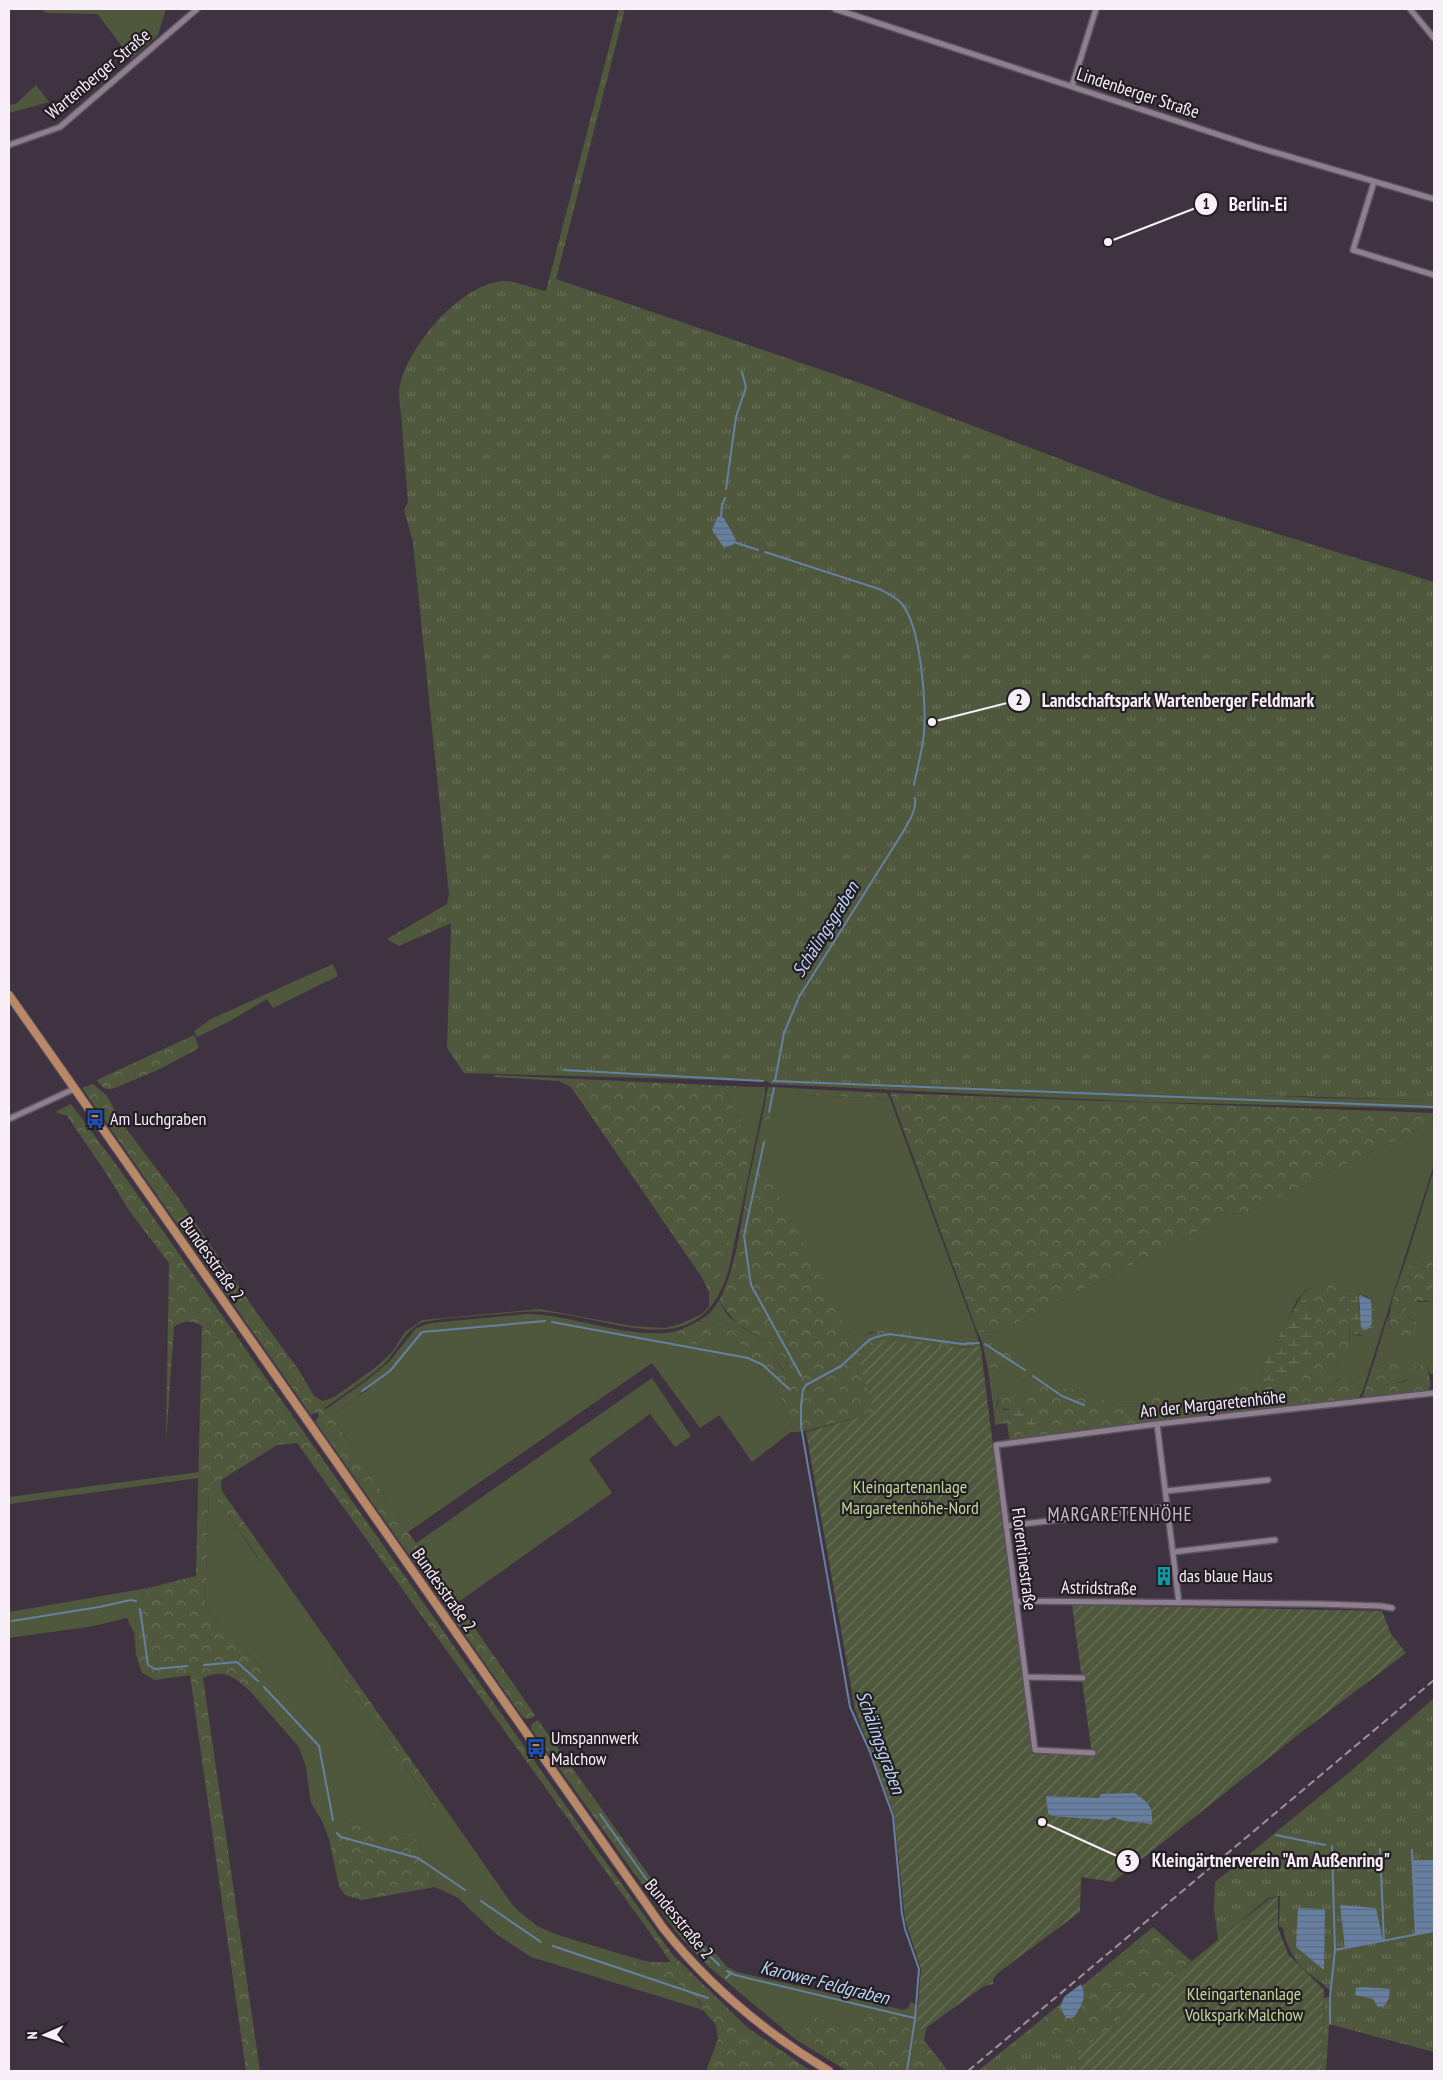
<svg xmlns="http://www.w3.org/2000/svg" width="1443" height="2080" viewBox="0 0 1443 2080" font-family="'PT Sans Narrow',sans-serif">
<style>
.grass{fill:#4f583c;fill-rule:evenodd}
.forest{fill:url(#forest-crowns)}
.wetland{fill:url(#wetland-marsh)}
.park{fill:url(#park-tufts)}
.garden{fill:url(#garden-furrows)}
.water{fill:url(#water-rules)}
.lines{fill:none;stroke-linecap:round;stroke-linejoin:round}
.stream{stroke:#677fa1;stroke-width:2}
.street-casing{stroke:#5d515e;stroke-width:8}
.primary-casing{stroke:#5d515e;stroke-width:10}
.street{stroke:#8e7f90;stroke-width:5}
.primary{stroke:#b98866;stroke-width:8}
.rail{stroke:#9d929e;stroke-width:2;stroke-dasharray:8 4;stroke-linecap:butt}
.labels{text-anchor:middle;stroke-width:4.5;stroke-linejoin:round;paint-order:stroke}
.street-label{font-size:18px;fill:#f8eff9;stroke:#231d24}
.poi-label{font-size:18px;fill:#f8eff9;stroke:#231d24;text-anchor:start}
.park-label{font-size:18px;fill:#c2d795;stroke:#231d24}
.water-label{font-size:19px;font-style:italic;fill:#bdd6f7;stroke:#231d24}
.neighbourhood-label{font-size:19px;letter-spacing:1px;fill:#c9b9cb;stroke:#231d24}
.leader{fill:none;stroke:#f8eff9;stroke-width:2}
.callout-dot{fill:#f8eff9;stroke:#231d24;stroke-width:2}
.mark-label{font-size:15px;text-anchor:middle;font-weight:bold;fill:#111}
.callout-label{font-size:19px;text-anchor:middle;font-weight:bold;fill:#f8eff9;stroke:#231d24;stroke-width:4.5;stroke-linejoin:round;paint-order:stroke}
</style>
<defs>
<pattern id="forest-crowns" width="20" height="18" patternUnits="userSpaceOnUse" patternTransform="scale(1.25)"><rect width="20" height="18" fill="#4f583c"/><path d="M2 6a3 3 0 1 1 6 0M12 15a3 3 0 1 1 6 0" fill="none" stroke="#697059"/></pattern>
<pattern id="wetland-marsh" width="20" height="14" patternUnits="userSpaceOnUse" patternTransform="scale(1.25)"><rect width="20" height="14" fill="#4f583c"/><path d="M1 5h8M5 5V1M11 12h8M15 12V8" fill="none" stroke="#697059"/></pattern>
<pattern id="park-tufts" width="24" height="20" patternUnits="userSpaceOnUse" patternTransform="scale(1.25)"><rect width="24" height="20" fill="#4f583c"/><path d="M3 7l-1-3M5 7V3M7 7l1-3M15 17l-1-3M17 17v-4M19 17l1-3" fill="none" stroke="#697059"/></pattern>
<pattern id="garden-furrows" width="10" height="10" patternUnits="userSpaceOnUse" patternTransform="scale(1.25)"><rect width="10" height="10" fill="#4f583c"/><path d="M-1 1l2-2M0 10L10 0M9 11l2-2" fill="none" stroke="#697059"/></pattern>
<pattern id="water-rules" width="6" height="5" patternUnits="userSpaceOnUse" patternTransform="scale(1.25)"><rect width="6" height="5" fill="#677fa1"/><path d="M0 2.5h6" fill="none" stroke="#5b697f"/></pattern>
</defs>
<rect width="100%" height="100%" fill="#403341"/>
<!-- grass -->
<path class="grass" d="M40,9H166L158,35L131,59L98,14L47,13Z
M36,85L49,102L9,113V105L16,104Z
M333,964L338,976L273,1008L267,999L228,1022L197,1037L194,1031L211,1019Z
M769,1067L1434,1093V1109L1145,1102L771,1084L768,1082ZM807,1073L1434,1100L1322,1098Z
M753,1087H765V1095L730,1264C704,1369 618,1318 545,1312C526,1310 506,1314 488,1315C466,1317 444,1318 423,1322C404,1330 398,1351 383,1365C366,1380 345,1393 326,1407L323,1401L336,1396L376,1367L392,1352L405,1332L422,1320L540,1309L632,1326L664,1328L680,1324L702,1314L709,1306V1292L717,1282L751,1139L724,1089H751Z
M786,1094L890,1099L978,1338L968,1336L951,1337L871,1332L863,1337L857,1338L846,1329L755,1177L749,1179L762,1118L765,1120L773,1116L782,1097Z
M1434,1121V1164L1363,1390L1347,1378H1340L1331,1386L1325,1383L1350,1347V1334L1361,1336L1374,1303C1367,1293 1356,1293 1345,1296L1341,1288C1329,1287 1314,1284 1303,1293C1294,1301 1291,1317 1284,1327C1271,1350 1264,1357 1259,1384L1188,1403H1176L1167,1399L1139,1407L1118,1406L1087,1393L1074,1389H1055L1030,1378L1020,1382L1027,1389L1020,1395L1006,1393L999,1395L996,1408L1000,1412L994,1413L988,1369L1009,1366L983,1341L982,1342L977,1331C990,1335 999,1331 1011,1326L1206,1227L1218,1212L1245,1214Z
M1434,1169V1257L1420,1264L1404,1266Z
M719,1301L729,1317L744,1329L763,1339L777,1349L790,1369L787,1372L784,1371L767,1348L730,1330L699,1321L709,1314Z
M1415,1302H1434V1374H1430L1427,1364C1409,1381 1406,1382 1381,1385C1386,1374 1391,1371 1403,1367L1385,1360L1374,1362L1388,1316L1390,1329L1415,1321L1408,1317L1406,1307L1409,1303Z
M527,1314C575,1315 633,1341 678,1331L679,1338L720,1332L752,1350L751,1357C766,1372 789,1402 788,1424L801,1432H791L752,1462L720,1416H718L700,1428L652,1363L408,1532L337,1424V1415L340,1410L370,1388V1384L366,1381L390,1361L416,1328L431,1323Z
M652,1378L691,1436L675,1447L650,1414L589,1459L612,1493L457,1603L415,1544Z
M199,1472V1478L9,1504V1497Z
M209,1487L260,1561L267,1555L340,1659L336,1661L335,1666L435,1809L440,1801L514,1907L537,1926L555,1934L634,1958L632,1967C658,1976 692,1982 703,2010L531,1957L496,1934L458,1898L435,1887L418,1839L348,1823L329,1839L322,1821L311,1803L306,1767L299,1747L249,1690L265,1670L205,1609Z
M148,1588L135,1609L136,1655L134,1633L127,1618L94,1626L9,1638V1612Z
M718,1956L726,1966L737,1972L904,2010L909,2007L911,2001L918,2008L916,2031L927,2027L924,2040L908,2042L865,2019L852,2030L832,2024L816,2017L795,2039L708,1966Z"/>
<!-- forest -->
<path class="forest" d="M194,1035L199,1048L158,1070L112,1089C104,1090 101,1086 97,1080Z
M494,1075L753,1087L751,1089H724L751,1139V1145L724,1265L717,1282L709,1292L701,1276L571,1087L559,1081L494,1077Z
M93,1084L106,1095L127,1130L177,1196L254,1309L298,1369L314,1396L323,1401L326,1407L324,1408L325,1410L366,1381L370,1383V1387L340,1410L337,1415V1424L408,1532L535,1715L532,1718L526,1719L522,1716L315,1421L319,1416L317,1412L311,1415L82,1088Z
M768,1087L887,1093L890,1099L786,1094C776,1101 778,1118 765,1120L762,1118Z
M890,1093L1434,1113V1121L1245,1214L1218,1212L1206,1227L1011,1326C999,1331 990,1335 977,1331Z
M71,1104L123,1174L587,1836L672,1954L748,2028L811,2071H707L708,2065L718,2039L716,2025L703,2010L699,2000L676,1982L632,1967L634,1958L650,1962H671L297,1443L277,1445L221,1480L222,1491L267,1555L261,1561L209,1488L205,1609L265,1670L249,1690C234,1677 224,1668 203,1678L260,2071H246L190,1675L155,1680L142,1673L136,1655L135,1609L148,1588L196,1576L202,1326C193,1320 183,1320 174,1327L166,1442L169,1263L128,1209L108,1176L67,1116L55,1112Z
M759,1166H764L846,1329L857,1338L884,1329L951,1337L968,1336L978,1338L981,1349L988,1406L979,1346L858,1356L875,1413L801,1432L788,1424C789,1402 766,1372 751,1357V1350L720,1332L713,1343C701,1347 690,1345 679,1338L678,1331L699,1321L730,1330L768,1348L783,1371L787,1372L790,1369L777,1349L763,1339L737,1324L719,1301C738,1264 741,1219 749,1179L755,1177Z
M1434,1257V1302C1425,1301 1413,1299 1406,1307L1408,1317L1420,1326L1421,1331C1414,1335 1407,1338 1399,1336C1377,1331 1399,1280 1404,1266L1420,1264Z
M1334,1283L1341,1288L1345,1296L1349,1325L1350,1347L1325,1383L1331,1386L1341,1378H1347L1363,1390L1358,1399L1050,1437L1043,1436L1011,1440L1009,1437L1007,1423L995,1425L994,1413L1006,1411L1010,1420L1025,1409C1014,1411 1007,1411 998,1405L999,1395L1006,1393L1020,1394L1026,1389L1019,1383L1030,1378L1055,1389H1074L1087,1393L1118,1406L1139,1407L1151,1404L1159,1387C1168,1399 1173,1403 1188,1403L1268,1380L1279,1384L1316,1315L1307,1304L1303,1293L1317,1286Z
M985,1339L1003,1349L1017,1361L1009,1366L988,1369L982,1342Z
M1393,1348C1399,1352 1406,1359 1403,1367C1392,1371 1386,1374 1382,1385L1404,1382L1411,1378L1414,1367L1427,1364L1431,1386L1428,1390L1362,1399L1374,1362L1385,1360Z
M340,1659L440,1801L436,1810L335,1666L336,1661Z
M538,1720L691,1934L718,1956L708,1966L677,1933L531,1729L532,1724Z
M348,1823L418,1839L435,1887L362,1900L345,1895L339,1886L329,1839Z
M1153,1927L1191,1961L1152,1993L1109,1991L1129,2009L1113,2025L1078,2054L1041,2020Z
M880,2012L911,2021L908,2042L924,2040L948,2071H847L795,2039L816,2017L832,2024L852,2030L865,2019Z"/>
<!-- wetland -->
<path class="wetland" d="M1303,1293L1307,1304L1316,1315L1315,1339L1310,1359L1286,1382L1279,1384L1268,1380L1259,1384C1264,1357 1271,1350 1284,1327C1291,1316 1296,1304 1303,1293Z
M1354,1294L1361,1295C1354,1307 1363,1318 1371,1327V1300L1374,1303V1327L1366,1335L1350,1334L1345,1296Z
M998,1405L1005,1410H1033L1039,1419L1033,1428C1019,1428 1012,1424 1006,1411L1000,1412L996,1408Z"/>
<!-- park -->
<path class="park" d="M619,9H625L556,279L860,383L1165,499L1434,582V1100L464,1073L447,1048L451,923L399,946L387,939L447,904L449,895L413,542L404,510L408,502C406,473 403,444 401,415C400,407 399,400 399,392C403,351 459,285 502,281C514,280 534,289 546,291Z
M1434,1698V2052L1329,2024L1326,2071H1322L1324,1998L1329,1997L1330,2000V1991C1323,1983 1314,1978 1306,1971C1294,1961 1285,1943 1283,1928L1279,1926L1280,1896L1268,1898L1218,1940L1214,1909L1215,1882L1352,1770Z
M1041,2020L1078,2054L1077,2071H978Z"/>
<!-- garden -->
<path class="garden" d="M885,1340L964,1348L979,1346L988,1406L1032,1754L1092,1755L1072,1605L1382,1611L1391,1634L1406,1653L1299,1734L1113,1882L1081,1877L1080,1912L998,1973L993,1979V1984L984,1986L927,2027L916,2031L921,1969L905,1920L894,1814L855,1709L806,1432L874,1413L858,1356L870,1346Z
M1278,1897V1928L1288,1954L1324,1990L1322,2071H1077L1078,2054L1113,2025L1128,2010L1107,2006L1109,1991L1152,1993L1269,1899Z"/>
<!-- water -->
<path class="water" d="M718,516L724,518L736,540L734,544L724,548L712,530Z
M1361,1295L1371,1300L1372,1323L1368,1329L1364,1330L1361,1328L1359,1296Z
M1135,1793C1149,1804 1153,1805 1152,1824L1124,1821L1113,1817L1108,1820L1052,1816L1048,1813L1046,1796L1099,1798L1101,1794Z
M1413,1860H1434V1931L1416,1935Z
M1340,1905L1376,1908L1383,1941L1345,1948Z
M1298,1908L1325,1909L1324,1970L1296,1947Z
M1081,1984C1087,1997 1082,2005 1074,2017L1066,2018L1060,2007L1064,1997Z
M1363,1987L1390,1989L1389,1998L1384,2006L1378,2007L1373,1999L1355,1995L1356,1988Z"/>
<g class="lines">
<!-- stream -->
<path class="stream" d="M726,489L736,417L746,387L742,372
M721,517L722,505L725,498
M734,542L758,550
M765,552L879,589C887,593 896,597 902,604C921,627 926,702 924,732C923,749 917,768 914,785
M564,1070L763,1081
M773,1081L1434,1107
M775,1081L784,1033L799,997L898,840C905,828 917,812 915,798
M769,1112L774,1088
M764,1142L744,1236L751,1285L801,1376
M552,1322L748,1358L763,1365L789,1389
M985,1344L1025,1370
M1033,1376L1062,1396L1084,1405
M362,1391L390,1371L422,1332L545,1321
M140,1609L148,1665L155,1669L187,1666
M12,1621L99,1607L131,1600L136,1601
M204,1665L237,1662L258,1681
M264,1687L319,1746L333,1820
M600,1814L681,1928L719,1965
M337,1833L341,1837L418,1858L465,1890
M1276,1835L1325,1845
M1380,1849L1384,1941
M1412,1850L1416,1935
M481,1901L541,1942
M553,1946L708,1998
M1335,1950L1434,1931
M727,1971L735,1975L914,2018
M726,1978L731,1973
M1330,2024V1997L1335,1950L1332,1846
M907,2071L915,2019L919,1969L905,1929L902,1914L893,1816L870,1752L850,1707L801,1426V1405L803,1390L806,1385L841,1366L869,1340L876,1337L889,1334L962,1344L979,1343"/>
<!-- street casing -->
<g class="street-casing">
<path id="street" d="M835,9L1253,146L1434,199
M1410,9L1434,38
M1072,86L1096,9
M9,145L60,127L197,9
M1374,182L1353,250L1434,275
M9,1119L74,1089
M1157,1424L1179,1603
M1166,1491L1268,1480
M1006,1526L1168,1507
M1173,1552L1275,1540
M1016,1601L1319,1604L1381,1606L1392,1608
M1026,1677L1083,1678
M1093,1753L1035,1750L996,1445L1157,1424L1434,1393"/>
</g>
<!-- primary casing -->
<g class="primary-casing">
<path id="primary" d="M9,995L663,1928C709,1986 766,2033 829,2071"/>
</g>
<!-- street -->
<use href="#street" class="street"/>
<!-- primary -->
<use href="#primary" class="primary"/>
<!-- rail -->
<path class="rail" d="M968,2071L1434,1680"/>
</g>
<!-- icons -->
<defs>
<g id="bus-bare" transform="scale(1.5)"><path d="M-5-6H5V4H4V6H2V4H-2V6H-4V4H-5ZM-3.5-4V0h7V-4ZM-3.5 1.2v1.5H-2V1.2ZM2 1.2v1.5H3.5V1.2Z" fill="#1a4fb4" stroke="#231d24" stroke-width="2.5" paint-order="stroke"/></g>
<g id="building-bare" transform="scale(1.5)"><path d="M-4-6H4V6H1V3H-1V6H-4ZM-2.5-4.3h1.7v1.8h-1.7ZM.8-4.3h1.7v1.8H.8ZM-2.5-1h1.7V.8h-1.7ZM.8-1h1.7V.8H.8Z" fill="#0f9aa8" stroke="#231d24" stroke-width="2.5" paint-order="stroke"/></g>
</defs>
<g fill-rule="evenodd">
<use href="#bus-bare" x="95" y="1119"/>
<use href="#building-bare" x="1164" y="1576"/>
<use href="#bus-bare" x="536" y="1748"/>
</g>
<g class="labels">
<!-- street labels -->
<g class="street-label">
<text transform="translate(98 74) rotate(-40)" y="6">Wartenberger Straße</text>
<text transform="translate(1138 93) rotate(18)" y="6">Lindenberger Straße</text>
<text transform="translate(212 1259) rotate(55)" y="6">Bundesstraße 2</text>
<text transform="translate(1213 1404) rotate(-6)" y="6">An der Margaretenhöhe</text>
<text transform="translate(1024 1559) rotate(83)" y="6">Florentinestraße</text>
<text transform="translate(1099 1588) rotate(1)" y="6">Astridstraße</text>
<text transform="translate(444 1590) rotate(55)" y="6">Bundesstraße 2</text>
<text transform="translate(679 1919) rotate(51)" y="6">Bundesstraße 2</text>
</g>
<!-- poi labels -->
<g class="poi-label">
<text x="110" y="1125">Am Luchgraben</text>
<text x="1179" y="1582">das blaue Haus</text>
<text x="551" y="1744">Umspannwerk<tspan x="551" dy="21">Malchow</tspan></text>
</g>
<!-- park labels -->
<g class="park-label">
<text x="910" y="1493">Kleingartenanlage<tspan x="910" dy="21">Margaretenhöhe-Nord</tspan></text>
<text x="1244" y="2000">Kleingartenanlage<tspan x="1244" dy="21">Volkspark Malchow</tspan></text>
</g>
<!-- water labels -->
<g class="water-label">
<text transform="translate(825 929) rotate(-58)" y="7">Schälingsgraben</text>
<text transform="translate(881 1742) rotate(70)" y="7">Schälingsgraben</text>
<text transform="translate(825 1982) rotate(14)" y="7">Karower Feldgraben</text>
</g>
<!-- neighbourhood labels -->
<g class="neighbourhood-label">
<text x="1120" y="1521">MARGARETENHÖHE</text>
</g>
</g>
<!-- callouts -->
<path class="leader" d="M1108 242L1206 204M932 722L1019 700M1042 1822L1128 1861"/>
<g class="callout-dot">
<circle cx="1108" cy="242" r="5"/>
<circle cx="932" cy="722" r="5"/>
<circle cx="1042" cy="1822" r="5"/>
<circle cx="1206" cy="204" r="12"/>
<circle cx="1019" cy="700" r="12"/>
<circle cx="1128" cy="1861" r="12"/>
</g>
<g class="mark-label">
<text x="1206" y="209">1</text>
<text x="1019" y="705">2</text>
<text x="1128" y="1866">3</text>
</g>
<g class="callout-label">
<text x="1258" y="211">Berlin-Ei</text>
<text x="1178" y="707">Landschaftspark Wartenberger Feldmark</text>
<text x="1271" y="1867">Kleingärtnerverein "Am Außenring"</text>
</g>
<!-- border -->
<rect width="1443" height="2080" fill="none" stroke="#f8eff9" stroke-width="20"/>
<!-- north arrow -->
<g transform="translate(45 2035) rotate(268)" stroke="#231d24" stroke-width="4" paint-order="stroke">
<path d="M0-4L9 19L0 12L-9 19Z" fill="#f8eff9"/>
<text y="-8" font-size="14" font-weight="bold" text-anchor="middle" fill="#f8eff9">N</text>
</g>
</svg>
